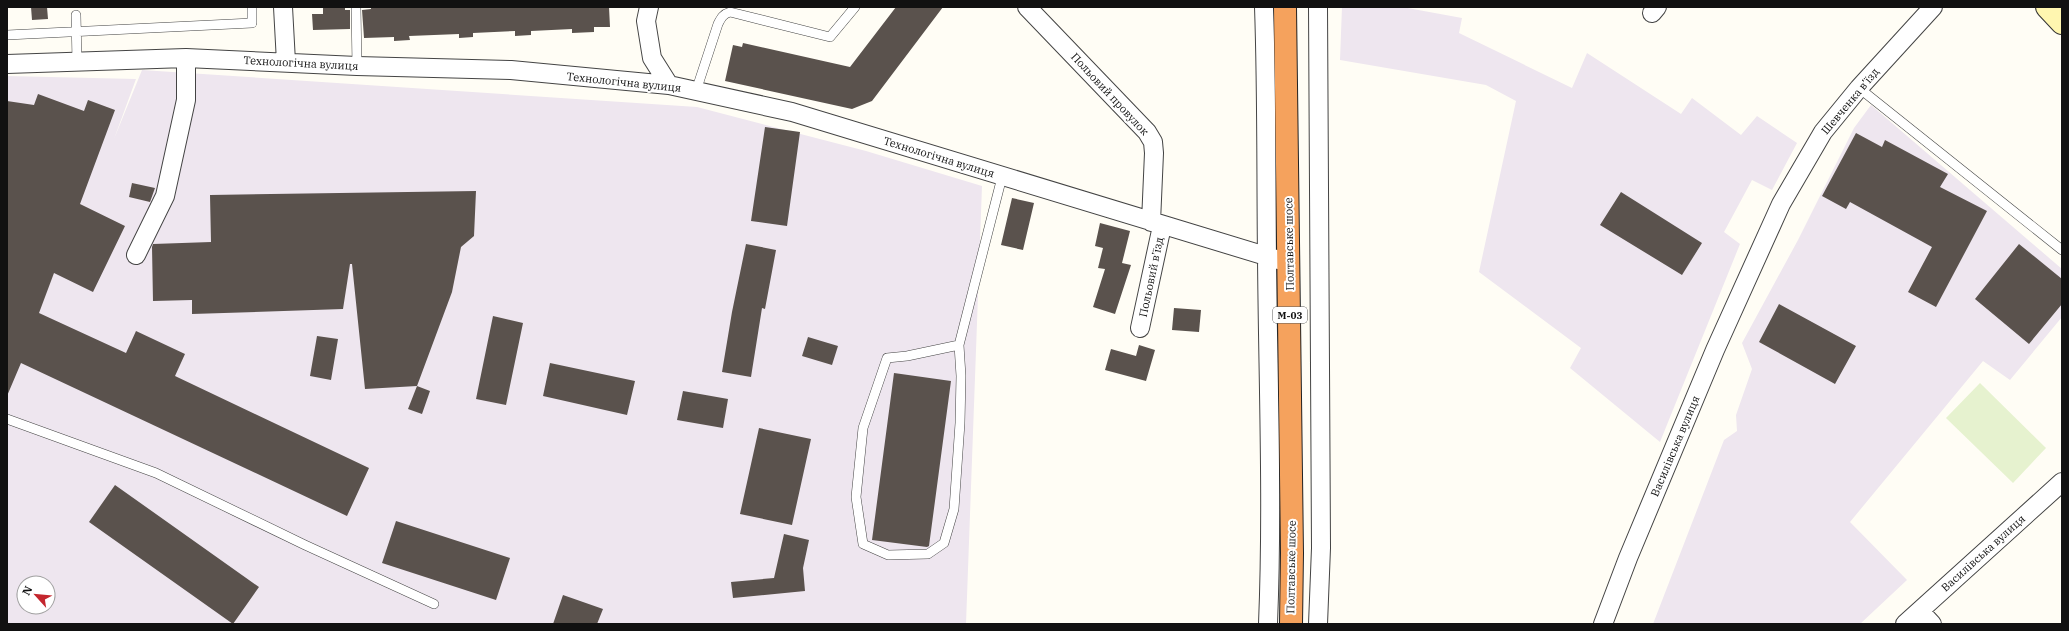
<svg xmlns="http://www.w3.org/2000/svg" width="2069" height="631" viewBox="0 0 2069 631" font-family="'IBM Plex Serif',serif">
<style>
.industrial{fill:#eee6ef;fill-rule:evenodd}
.pitch{fill:#e6f2cf}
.building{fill:#5a524d}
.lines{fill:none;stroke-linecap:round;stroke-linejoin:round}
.lane-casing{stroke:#444;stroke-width:10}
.street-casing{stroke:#444;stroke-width:20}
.secondary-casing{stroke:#333;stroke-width:24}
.highway-casing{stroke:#222;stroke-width:24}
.lane{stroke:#fff;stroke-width:9}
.street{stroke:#fff;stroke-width:18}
.secondary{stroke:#fff6b0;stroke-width:22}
.highway{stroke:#f5a25d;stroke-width:22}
.labels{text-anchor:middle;stroke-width:4;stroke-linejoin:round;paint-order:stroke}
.shield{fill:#fff;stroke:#585858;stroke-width:1}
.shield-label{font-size:10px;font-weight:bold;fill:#111}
.street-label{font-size:11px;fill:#111;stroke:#fff}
</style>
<rect width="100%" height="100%" fill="#fffdf5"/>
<!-- industrial -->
<path class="industrial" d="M1342,7H1402L1462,18L1459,33L1572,88L1587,53L1681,114L1692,98L1741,135L1757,116L1797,143L1772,190L1752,180L1724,232L1740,244L1660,442L1570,368L1581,348L1479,272L1516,101L1486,85L1340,60Z
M142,70L697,107L866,151L982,186L966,624H7V76L136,79L114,139ZM24,583H48V607H24Z
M1871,105L2062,269V317L2010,380L1983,361L1850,522L1907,580L1860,624H1653L1724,440L1737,431L1736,415L1752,369L1742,343L1798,240L1854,128Z"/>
<!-- pitch -->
<path class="pitch" d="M1980,383L2046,448L2013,483L1946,418Z"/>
<!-- building -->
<path class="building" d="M31,7H47L48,19L32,20Z
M323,7H345V10H350V29L313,30L312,14H323Z
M371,7H609L610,27H594V32L572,33V29L531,31V35L515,36V31L473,33V37L459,38V34L409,36L410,40L394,41V37L364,38L362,10L371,9Z
M896,7H943L872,101L852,109L725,81L733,45L742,47L743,43L850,67Z
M38,94L84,111L88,100L115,110L80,204L125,226L93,292L54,273L39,313L126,353L136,331L185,354L175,376L369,468L347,516L21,363L7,396V101L34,105Z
M765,127L800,132L787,226L751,221Z
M1856,133L1882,147L1885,140L1948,174L1940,187L1987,211L1936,307L1908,292L1932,247L1850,202L1846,209L1822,196Z
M132,183L155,188L150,202L129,197Z
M476,191L474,236L461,247L452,292L417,386L365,389L352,264H350L343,309L192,314V300L153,301L152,247L153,244L211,242L210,195Z
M1621,192L1702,243L1682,275L1600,225Z
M1012,198L1034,203L1023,250L1001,245Z
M1100,223L1130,231L1122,263L1131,265L1115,314L1093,307L1105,269L1098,268L1103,248L1095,246Z
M746,244L776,250L765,309L762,308L751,377L722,372L732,312Z
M2019,244L2062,279V304L2029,344L1975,299Z
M1779,304L1856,346L1835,384L1759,342Z
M1174,308L1201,310L1199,332L1172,330Z
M493,316L523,323L506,405L476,399Z
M317,336L338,339L331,380L310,376Z
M808,337L838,346L832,365L802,356Z
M1139,345L1155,350L1146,381L1105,370L1111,349L1136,356Z
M550,363L635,381L627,415L543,396Z
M894,373L951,381L929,546L927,547L872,540Z
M417,386L430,391L422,414L408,409Z
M683,391L728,399L723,428L677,420Z
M759,428L811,439L792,525L740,514Z
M115,485L259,587L233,624L89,522Z
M396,521L510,558L496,600L382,563Z
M784,534L809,540L803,568L805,591L733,598L731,582L774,578Z
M563,595L603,609L597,624H553Z"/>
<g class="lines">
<!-- lane casing -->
<g class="lane-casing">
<path id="lane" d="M356,7L357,66
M76,15L77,62
M7,35L252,23V7
M1859,88L2062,250
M696,91L718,24C721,18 723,14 730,12L830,37L855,7
M959,345L907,356L887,358L863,428L856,497L863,544L888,555L928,554L944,543L954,509L960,423L961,376L959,345L1002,177
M7,419L156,473L305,545L434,604"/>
</g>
<!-- street casing -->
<g class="street-casing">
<path id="street" d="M283,7L286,62
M649,7L646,21L652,58L669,85
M1027,7L1147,132L1153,142L1154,153L1151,222
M1264,7C1267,91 1266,174 1267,258C1268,380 1273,502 1268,624
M1652,13L1657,7
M7,64L186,58L357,66L511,70L669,85L792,112L1289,263
M136,255L165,196L186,100V58
M1140,328L1162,226
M1920,611L1932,624
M1318,624L1321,548L1318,7
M1603,624L1628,558L1715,350L1781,204L1823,132L1859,88L1933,7
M1905,624L2062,482"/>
</g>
<!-- secondary casing -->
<g class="secondary-casing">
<path id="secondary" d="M2047,7L2062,23"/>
</g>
<!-- highway casing -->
<g class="highway-casing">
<path id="highway" d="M1285,7L1292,553L1291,624"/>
</g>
<!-- lane -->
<use href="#lane" class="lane"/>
<!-- street -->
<use href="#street" class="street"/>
<!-- secondary -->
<use href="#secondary" class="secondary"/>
<!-- highway -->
<use href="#highway" class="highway"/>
</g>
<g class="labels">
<!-- shield labels -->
<rect class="shield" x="1273" y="307" width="34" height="16" rx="3"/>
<g class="shield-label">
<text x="1290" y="319">М-03</text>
</g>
<!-- street labels -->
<g class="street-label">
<text transform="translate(301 63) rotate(3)" y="4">Технологічна вулиця</text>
<text transform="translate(624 82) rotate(6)" y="4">Технологічна вулиця</text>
<text transform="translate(1110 94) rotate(47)" y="4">Польовий провулок</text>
<text transform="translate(1850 101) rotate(-50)" y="4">Шевченка в’їзд</text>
<text transform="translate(939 157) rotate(17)" y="4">Технологічна вулиця</text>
<text transform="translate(1289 244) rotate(-91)" y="4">Полтавське шосе</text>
<text transform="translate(1151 277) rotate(-78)" y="4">Польовий в’їзд</text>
<text transform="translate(1675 446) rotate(-67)" y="4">Василівська вулиця</text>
<text transform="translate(1983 553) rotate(-42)" y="4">Василівська вулиця</text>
<text transform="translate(1291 567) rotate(-89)" y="4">Полтавське шосе</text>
</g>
</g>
<!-- border -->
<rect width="2069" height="631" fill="none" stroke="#111111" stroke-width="16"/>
<!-- north arrow -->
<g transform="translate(36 595) rotate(297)"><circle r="19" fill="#ffffff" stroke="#a0a0a0"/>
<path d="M0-3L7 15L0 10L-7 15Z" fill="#c4262e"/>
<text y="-6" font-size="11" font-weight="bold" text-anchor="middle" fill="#111111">N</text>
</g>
</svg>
